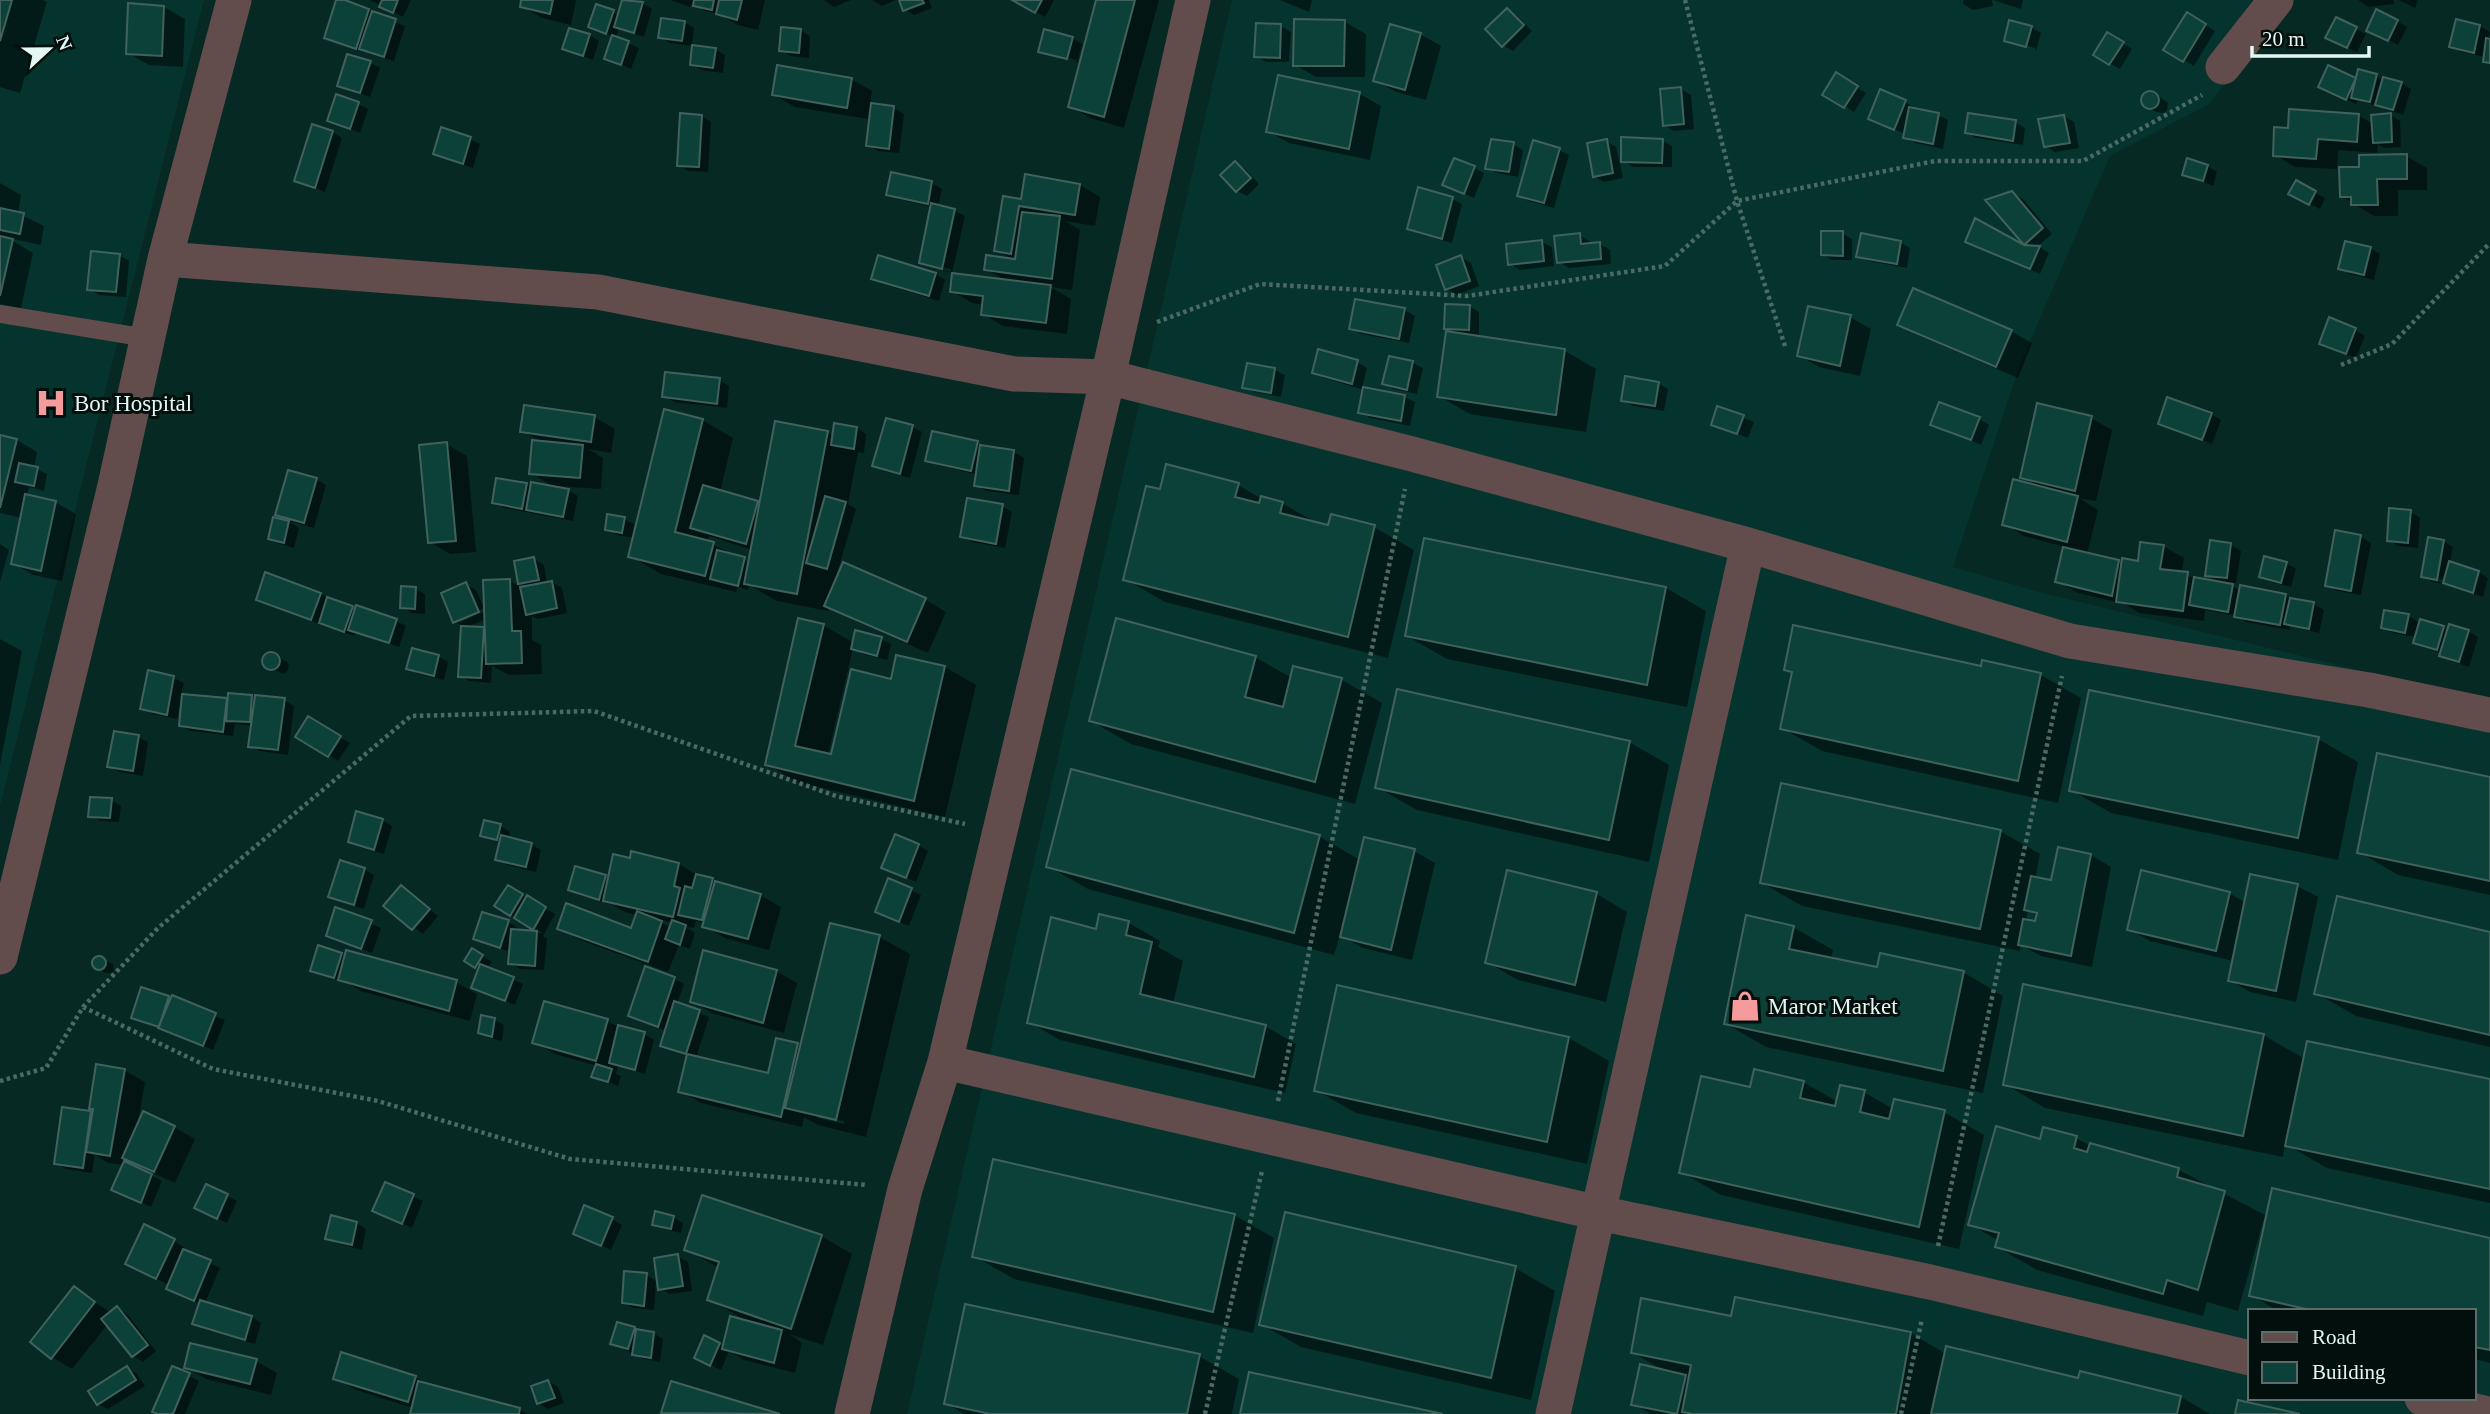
<svg xmlns="http://www.w3.org/2000/svg" width="2490" height="1414" viewBox="0 0 2490 1414" font-family="'Times New Roman',serif">
<style>
.built{fill:#05342e;fill-rule:evenodd}
.shadow{fill:#0007;fill-rule:evenodd}
.building{fill:#0c4139;stroke:#41625c;stroke-width:2}
.lines{fill:none;stroke-linecap:round;stroke-linejoin:round}
.path{stroke:#4c6a65;stroke-width:4.5;stroke-dasharray:3.5 3.5;stroke-linecap:butt}
.lane{stroke:#634d4c;stroke-width:18}
.street{stroke:#634d4c;stroke-width:35}
.labels{text-anchor:middle;stroke-width:6;stroke-linejoin:round;paint-order:stroke}
.poi-label{font-size:23px;fill:#e5f7f3;stroke:#030f0c;text-anchor:start}
</style>
<rect width="100%" height="100%" fill="#062924"/>
<!-- built -->
<path class="built" d="M0,0H204L0,806Z
M1232,0H2288L2209,104L2110,156L2019,367L1953,567L2039,592L2490,702V1414H907ZM2250,1311H2474V1398H2250Z"/>
<!-- shadow -->
<path class="shadow" d="M0,0H43L47,2L20,93L0,87Z
M338,0L405,26L394,61L336,43L326,37Z
M370,0H411L403,17Z
M523,0H576L571,25L542,18L522,6Z
M624,0L642,3L652,9L644,37L619,28L616,38L639,48L631,69L606,58L614,37L591,27L613,12L619,15Z
M670,0H693L690,7Z
M696,0H765L758,30L738,25L718,14L705,11L695,5Z
M824,0H851L834,7Z
M872,0H896L882,6Z
M901,0H929L932,8L914,15L904,9Z
M1014,0H1054L1045,17Z
M1098,0H1159L1124,128L1090,118L1070,106Z
M1280,0H1312L1309,12Z
M1963,0H1992L1993,6L1973,10L1963,4Z
M1993,0H2023L2021,9Z
M2358,0H2393L2394,4L2368,7Z
M2399,0H2418L2415,8Z
M164,7L185,19L183,67L149,65L128,53Z
M1507,10L1517,16L1532,31L1513,51L1503,45Z
M2197,20L2215,31L2194,66L2165,49Z
M2397,21L2407,27L2398,45L2378,35Z
M2457,21L2480,26L2490,32L2488,40L2490,41V64L2485,61V57L2461,52L2451,46Z
M684,22L694,28L692,46L670,43L660,37Z
M1345,22L1366,34L1365,77H1316L1295,65Z
M1281,26L1291,32L1289,62H1266L1256,56Z
M2031,27L2041,33L2036,51L2035,48L2014,42V45L2006,40Z
M2356,29L2366,34L2357,52L2337,43Z
M800,30L810,36L809,58L791,56L781,50Z
M1420,34L1441,46L1426,100L1396,92L1375,80Z
M2108,34L2132,49L2120,69L2095,55Z
M589,35L599,41L593,60L564,48Z
M1072,38L1082,44L1077,64L1076,60L1048,52V55L1040,51Z
M715,49L725,55L723,73L701,70L691,64Z
M370,63L380,68L370,97L339,85Z
M2329,68L2357,80L2376,76L2384,80L2401,83L2411,89L2403,115L2358,100L2356,104L2330,92Z
M1837,75L1866,93L1854,112L1825,94Z
M1279,77L1360,94L1381,106L1370,160L1289,143L1268,131Z
M851,79L872,91L870,104L894,108L904,114L899,153L878,151L868,145L872,111H869L868,119L795,107L774,95Z
M1681,89L1691,95L1694,129L1674,131L1664,125Z
M1881,92L1905,102L1915,108L1914,110L1938,115L1948,120L1943,149L1915,143L1905,137L1906,134L1880,124Z
M2149,93H2154L2168,103L2167,110L2164,113L2156,112L2146,106L2144,97Z
M358,104L368,109L360,133L329,120Z
M2358,115L2373,124L2390,115L2400,121L2401,147L2384,148L2378,144L2377,153L2338,150L2337,169L2295,167L2275,155L2290,130Z
M701,116L711,122L708,172L688,171L678,165Z
M2064,116L2074,122L2079,148L2055,152L2045,146Z
M2015,122L2025,128L2023,145L1976,138L1967,132Z
M332,132L342,138L325,192L296,180Z
M470,139L480,144L473,168L445,159L435,154Z
M1662,140L1672,146V167H1633L1623,161Z
M1606,141L1616,147L1623,178L1604,182L1594,176Z
M1513,144L1523,150L1518,177L1497,173L1487,168Z
M1559,150L1569,155L1554,208L1528,201L1519,195Z
M2406,156L2427,168V190H2398V216H2374L2341,196L2361,169Z
M1235,163L1245,169L1259,184L1247,196L1237,191Z
M2207,166L2217,172L2213,186L2184,174Z
M1474,168L1484,173L1474,198L1444,185Z
M0,183L21,195L18,213L44,226L41,245L8,238L33,253L21,308L0,304Z
M932,183L942,189L938,207L955,211L965,216L952,273L930,267L951,272V269L929,264V267L921,262L932,207L898,199L888,194Z
M2297,183L2325,198L2320,209L2300,199Z
M1080,185L1100,197L1095,226L1065,221L1080,230L1072,290L1051,287L1071,299L1067,334L1003,326L983,314L984,305L972,303L952,291L1008,282L986,269L1014,260L996,250L1004,198L1022,201Z
M2012,193L2023,199L2052,234L2038,246L2049,253L2040,274L1977,247L2031,250L1988,201Z
M1452,199L1462,204L1452,243L1419,234L1410,229Z
M1842,233L1852,239V260H1832L1822,254Z
M1579,235L1589,241L1590,245L1600,244L1610,250L1611,264L1569,268L1559,262Z
M1542,242L1552,247L1554,266L1520,270L1510,264Z
M1900,242L1910,248L1907,268L1868,261L1858,256Z
M2370,248L2380,254L2374,280L2350,274L2340,268Z
M119,255L129,261L126,297L99,295L89,289Z
M1461,257L1471,263L1479,286L1457,295L1447,289Z
M936,274L945,280L939,301L883,284L873,278Z
M1357,301L1405,310L1415,316L1409,343L1361,334L1351,328Z
M1469,306L1479,312V338L1565,351L1596,369L1586,432L1470,414L1439,396L1456,334L1446,328Z
M1850,317L1871,329L1860,376L1819,367L1799,355Z
M1899,324L2011,331L2032,343L2018,378L1920,336Z
M2355,330L2365,336L2356,358L2331,349Z
M1357,362L1367,368L1362,388L1405,397L1415,402L1410,426L1370,418L1360,412L1364,390L1324,378L1314,373Z
M1413,363L1423,368L1417,394L1393,389L1384,383Z
M1275,370L1285,375L1281,397L1254,392L1244,387Z
M719,380L729,386L727,408L674,402L664,396Z
M1658,383L1668,389L1664,411L1633,406L1623,400Z
M1718,408L1754,422L1748,438L1713,424Z
M2211,414L2221,420L2212,444L2160,423Z
M594,417L615,429L611,453L588,449L603,458L601,489L556,486V488L568,490L578,496L573,521L504,508L494,502L526,484L532,487L556,488L530,473L544,443L522,431Z
M2091,418L2112,430L2096,501L2079,498L2098,510L2087,554L2123,564L2140,563L2163,546L2184,558L2182,573L2196,579L2232,586L2241,591L2285,595L2293,600L2314,604L2324,610L2319,633L2290,626V630L2246,622L2236,616L2205,610L2204,621L2139,613L2125,604L2078,593L2057,581L2065,547L2024,536L2004,524L2039,486L2022,477Z
M1979,419L1989,425L1981,445L1933,424Z
M702,420L733,438L720,492L761,505L827,432L834,436L857,428L866,434L864,453L858,452L848,504L856,509L833,587L844,564L926,600L946,612L928,653L847,617L829,607L828,611L777,601L749,585L748,590L738,587L736,592L661,574L630,556L635,538L617,535L607,529L624,519L634,524L632,537H635ZM709,536L752,550L750,562L707,542Z
M912,427L922,432L910,478L884,471L875,466Z
M0,436L17,440L37,452L34,468L47,474L44,491L29,487L27,496L55,502L76,514L62,581L33,575L13,563L22,518L0,513Z
M977,443L986,448L1014,452L1024,458L1019,495L986,491L976,485L978,475L937,465L927,460Z
M446,444L467,456L476,552L450,554L430,542Z
M316,479L326,485L314,528L289,521L299,528L294,548L280,544L270,538L288,521L277,515Z
M1238,485L1260,498L1282,503L1320,525L1374,527L1414,550L1388,658L1165,602L1125,579L1161,491Z
M1002,506L1012,512L1005,548L972,542L962,536Z
M2411,512L2420,518L2418,548L2398,546L2388,540Z
M2361,537L2371,543L2361,595L2337,591L2327,585Z
M2443,541L2453,547L2450,563L2479,572L2488,578L2483,597L2449,585L2433,582L2423,576ZM2432,577L2446,580L2445,583L2432,581Z
M0,544L9,550L0,582Z
M2231,545L2241,551L2236,583L2220,582L2207,575Z
M534,559L544,565L547,583L552,582L562,588L567,613L538,619L532,616V640L541,645L542,674L509,675L492,666L491,683L469,681L459,676L463,626L455,622L466,584L476,590L484,608L459,619V623L485,611L510,581L522,588L528,587L520,583ZM486,619L487,631L465,628Z
M2286,563L2296,569L2291,587L2271,582L2261,576Z
M1666,588L1706,611L1687,707L1447,659L1407,636Z
M415,589L425,594V614L412,613L402,607Z
M320,594L356,610L396,621L406,626L399,647L356,632L354,636L268,605L258,599Z
M2409,616L2420,623L2449,631H2468L2478,637L2469,667L2451,661L2442,656V653L2425,648L2415,642L2417,637L2393,633L2383,627Z
M823,625L854,643L881,639L891,644L887,660L863,654L853,648L828,755L833,757L893,681L898,657L945,667L976,685L945,817L797,782L767,764Z
M0,639L22,651L0,765Z
M272,654L287,662L289,666L287,672L283,674L265,665L266,656Z
M438,656L448,662L444,680L418,674L408,668Z
M1255,657L1292,678L1294,668L1342,680L1382,703L1355,804L1131,744L1091,721Z
M1982,668L2041,675L2081,698L2058,803L1822,751L1782,728L1794,674L1786,669Z
M150,672L174,678L184,683L181,695L229,700L252,696L256,699L284,700L294,706L288,755L260,751L250,746L253,726L235,724L233,736L191,731L181,726L183,699L181,698L177,719L152,714L142,708Z
M308,718L350,743L338,761L298,736Z
M138,737L148,742L143,776L119,772L109,766Z
M2318,739L2358,762L2338,860L2111,813L2071,790Z
M1629,742L1669,765L1649,862L1417,810L1377,787Z
M2490,778V895L2398,875L2359,852Z
M111,800L121,806L119,822L100,821L90,816Z
M382,820L392,826L384,854L360,847L350,842Z
M485,822L501,826L510,832L509,839L531,844L541,850L536,872L507,865L497,859L501,843L482,835Z
M2000,831L2040,854L2035,879L2052,882L2091,855L2111,867L2092,967L2041,956L2021,945L2020,951L1802,906L1762,883ZM2028,910L2038,916L2037,923L2026,921Z
M1319,836L1360,860L1414,851L1435,863L1412,960L1363,948L1340,935L1334,955L1088,889L1048,866Z
M918,845L928,851L916,882L884,867Z
M679,864L699,876L760,895L781,907L769,950L725,938L704,926L705,923L696,921L694,928L686,927L695,933L690,949L679,945L668,972L580,940L559,928L632,930L637,915L625,912L609,903V904L580,895L570,889L576,868L609,879ZM658,919L673,923L671,928L658,920Z
M364,869L374,875L364,909L340,902L331,896Z
M889,880L921,895L909,926L887,917Z
M2297,886L2318,897L2296,1002L2250,992L2229,980L2233,961L2150,941L2129,929L2229,893L2246,903Z
M401,887L438,916L423,934L386,906Z
M508,887L555,914L543,936L547,939L544,970L520,969L510,963L511,952L485,944L475,938L508,922L518,928L517,931L543,933L496,906Z
M1597,894L1627,912L1606,1002L1518,980L1487,962Z
M337,910L381,928L372,953L328,936Z
M1101,916L1129,923L1160,941L1158,947L1183,961L1173,1004L1265,1026L1296,1044L1285,1093L1060,1040L1029,1022L1097,931Z
M1793,927L1833,950L1831,960L1878,969L1963,972L2003,996L1983,1093L1766,1047L1726,1024Z
M2490,934V1047L2356,1016L2316,993Z
M879,937L910,954L866,1137L818,1125L804,1117L802,1127L701,1103L680,1091L689,1056L662,1045L666,1031L630,1015L646,969L675,979L684,984L677,1004L709,1017L696,1058L769,1075L797,1044L802,1047ZM818,1114L844,1121V1124L818,1118Z
M473,950L492,962L487,968L523,984L515,1005L474,988L480,969L466,960Z
M341,954L456,982L477,994L470,1021L361,991L345,982L322,975L312,970Z
M99,957L113,964L114,972L105,973L95,967L94,960Z
M776,971L797,983L784,1033L712,1013L692,1001Z
M168,998L225,1020L213,1050L133,1017Z
M495,1020L504,1025L502,1041L490,1038L480,1032Z
M607,1021L619,1027L644,1034L654,1040L645,1074L618,1066L616,1074L621,1076L618,1086L594,1076L597,1066L555,1054L534,1042Z
M2263,1035L2305,1059L2490,1081V1203L2327,1168L2285,1144L2283,1157L2045,1108L2005,1084Z
M1569,1038L1609,1061L1587,1164L1356,1113L1316,1090Z
M124,1070L145,1082L138,1123L174,1127L195,1139L175,1183L151,1172L149,1174L162,1181L151,1207L113,1190L124,1165L108,1163L95,1155L92,1173L66,1169L56,1163L90,1113L94,1115L95,1110L91,1108ZM132,1162L148,1171L147,1173L131,1166Z
M1803,1082L1838,1102L1864,1092L1893,1109L1944,1112L1984,1135L1959,1249L1721,1195L1681,1172L1751,1089Z
M2076,1138L2091,1146L2179,1170L2265,1215L2238,1311L2207,1302L2203,1316L2037,1270L1997,1247L1999,1241L1970,1224L2042,1141Z
M386,1184L423,1201L412,1228L374,1211Z
M207,1186L237,1201L227,1223L206,1213Z
M1234,1215L1274,1238L1253,1333L1014,1279L974,1256Z
M673,1217L683,1223L681,1233L664,1229L654,1224Z
M612,1219L622,1225L611,1250L585,1238Z
M357,1223L366,1229L362,1250L337,1243L327,1238Z
M821,1236L852,1254L823,1345L789,1334L802,1343L795,1373L744,1360L729,1351L721,1370L706,1363L705,1338L724,1347L745,1320L709,1299L719,1268L686,1249Z
M2490,1240V1363L2474,1359V1311H2278L2251,1295Z
M174,1241L184,1247L182,1250L220,1268L205,1303L252,1317L261,1323L255,1344L204,1329L195,1324L201,1304L178,1294L168,1288L169,1285L137,1269Z
M678,1256L688,1262L692,1291L670,1294L660,1289Z
M1515,1268L1555,1291L1531,1400L1301,1347L1261,1324Z
M647,1275L656,1281L654,1310L633,1308L623,1302Z
M74,1288L111,1313L117,1308L127,1314L156,1351L143,1362L133,1356L108,1324L72,1369L52,1357Z
M1733,1318L1911,1333L1946,1354L2181,1397L2210,1414H1651L1633,1404L1663,1370L1633,1353Z
M634,1329L653,1333L663,1339L660,1362L644,1359L612,1343Z
M1199,1356L1239,1379L1232,1414H964L946,1403Z
M256,1361L277,1373L271,1395L206,1379L186,1367Z
M127,1368L137,1374L145,1386L108,1409L98,1404Z
M173,1368L199,1381L185,1414H160Z
M415,1377L431,1386L520,1410L527,1414H411L413,1408L356,1390L335,1378Z
M548,1381L558,1387L564,1403L548,1409L538,1403Z
M672,1383L774,1414H666L663,1412Z"/>
<!-- building -->
<path class="building" d="M0,0H12L0,41Z
M336,0H345L369,9L356,49L324,38Z
M382,0H398L393,13L379,7Z
M521,0H553L550,14L520,7Z
M622,0L643,2L634,33L614,27Z
M694,0H714L712,10L693,6Z
M719,0H742L737,20L716,14Z
M899,0H922L924,3L903,11Z
M1012,0H1042L1035,13Z
M1096,0H1135L1104,117L1068,107Z
M128,3L164,6L162,56L126,54Z
M596,4L614,10L606,34L588,27Z
M1507,8L1524,25L1502,47L1485,29Z
M2376,9L2398,20L2388,41L2366,31Z
M372,11L396,19L384,57L359,49Z
M2187,12L2206,24L2183,62L2163,50Z
M2336,17L2357,27L2347,48L2325,38Z
M661,18L685,21L682,41L658,38Z
M1294,19L1345,20L1344,66H1293Z
M2456,19L2480,25L2474,53L2449,47Z
M2009,20L2032,26L2026,47L2004,41Z
M1256,23L1281,24L1280,58L1254,57Z
M1390,24L1421,33L1405,90L1373,81Z
M781,27L801,29L799,53L779,51Z
M569,28L590,34L583,56L562,49Z
M1044,29L1073,37L1067,59L1038,52Z
M2107,32L2124,42L2109,65L2093,55Z
M612,35L629,41L621,65L604,59Z
M2486,38L2490,39V63L2483,62Z
M692,45L716,48L713,68L690,65Z
M347,54L371,61L360,93L337,86Z
M777,65L852,78L847,108L772,95Z
M2328,65L2356,78L2346,100L2318,87Z
M2358,69L2377,74L2370,102L2351,98Z
M1836,72L1858,86L1844,108L1822,95Z
M1278,75L1360,92L1349,149L1266,132Z
M2383,77L2402,82L2393,110L2375,105Z
M1681,87L1684,124L1663,126L1660,89Z
M1880,89L1906,100L1894,130L1868,119Z
M2141 100a9 9 0 1 1 18 0a9 9 0 1 1-18 0Z
M336,94L359,102L350,129L327,121Z
M871,103L894,106L889,149L866,146Z
M1909,107L1939,113L1933,144L1903,138Z
M2289,109L2359,114L2357,142L2318,139L2316,159L2273,156L2274,127L2288,128Z
M680,113L702,115L699,167L677,166Z
M1968,113L2016,120L2013,141L1965,133Z
M2391,113L2392,142L2373,143L2371,115Z
M2064,115L2070,143L2044,147L2038,119Z
M312,124L333,131L315,188L294,181Z
M441,127L471,137L463,164L433,154Z
M1621,137L1663,139L1662,163L1621,162Z
M1491,139L1514,142L1509,172L1485,169Z
M1607,139L1613,173L1593,177L1587,143Z
M1533,140L1560,148L1544,203L1517,196Z
M2407,154V179H2377L2378,205H2351V197H2340L2339,167H2359V155Z
M1454,158L1475,166L1464,194L1442,185Z
M2187,158L2208,165L2203,181L2182,175Z
M1235,161L1251,178L1236,192L1220,175Z
M891,172L932,181L928,204L886,195Z
M1025,174L1080,184L1075,215L1019,206L1011,254L994,251L1003,196L1021,199Z
M2296,180L2316,191L2309,205L2288,194Z
M1418,187L1453,197L1442,239L1407,229Z
M2012,191L2043,228L2024,245L1985,200Z
M931,203L955,209L942,269L919,263Z
M0,208L24,213L20,234L0,230Z
M1022,212L1060,216L1052,279L984,270L986,255L1015,259Z
M1975,218L2024,245L2040,246L2030,269L1965,242Z
M1821,231H1843V256L1821,255Z
M1580,233L1581,244L1600,242L1601,259L1557,263L1554,236Z
M1861,233L1901,241L1897,264L1856,257Z
M0,236L13,239L0,296Z
M1542,240L1544,261L1508,265L1506,244Z
M2345,241L2371,247L2364,275L2338,269Z
M91,251L120,254L116,292L87,290Z
M878,255L936,273L929,296L871,279Z
M1461,255L1470,281L1445,290L1436,265Z
M952,273L1051,285L1046,323L981,315L983,296L950,292Z
M1913,288L2012,330L1996,367L1897,325Z
M1355,299L1405,308L1399,339L1349,329Z
M1445,304L1470,305L1469,330L1444,329Z
M1808,306L1851,315L1840,366L1797,356Z
M2329,317L2356,328L2346,354L2319,344Z
M1446,331L1565,349L1556,415L1437,397Z
M1318,349L1358,360L1352,384L1312,373Z
M1389,356L1413,361L1407,390L1382,384Z
M1247,363L1275,368L1271,393L1242,388Z
M665,372L720,378L717,404L662,397Z
M1625,376L1659,382L1655,406L1621,401Z
M1363,387L1405,395L1401,421L1358,413Z
M2167,397L2212,413L2202,440L2158,424Z
M1939,402L1980,417L1971,440L1930,425Z
M2037,403L2092,416L2075,491L2020,478Z
M524,405L595,415L591,442L520,432Z
M1717,406L1744,415L1737,434L1711,425Z
M664,409L703,419L675,532L714,542L705,576L628,557Z
M886,418L913,425L900,474L872,466Z
M775,421L828,431L797,594L744,584Z
M834,423L857,427L854,449L831,445Z
M932,431L978,441L971,471L925,461Z
M0,435L17,439L0,508Z
M532,440L583,445L580,478L529,474Z
M447,442L456,541L428,543L419,445Z
M980,445L1014,450L1009,491L974,486Z
M19,463L38,467L34,486L15,482Z
M1166,464L1239,483L1235,497L1259,503L1261,496L1283,502L1280,513L1328,525L1331,514L1375,525L1348,637L1123,580L1146,486L1160,489Z
M288,470L317,478L304,523L275,515Z
M496,478L527,483L522,509L492,503Z
M2013,479L2078,496L2067,542L2002,525Z
M531,482L569,489L563,517L526,510Z
M703,485L758,501L746,544L690,528Z
M25,494L56,501L41,571L11,564Z
M825,496L846,502L827,569L806,563Z
M967,498L1003,504L996,544L960,537Z
M2389,508L2411,510L2408,543L2387,541Z
M607,514L625,517L622,533L605,530Z
M273,517L289,521L284,543L268,539Z
M2335,530L2361,535L2351,591L2325,586Z
M2428,537L2444,540L2437,580L2421,577Z
M1424,538L1666,587L1647,685L1405,636Z
M2210,540L2231,543L2227,578L2205,576Z
M2140,542L2164,545L2160,569L2188,572L2183,611L2116,602L2122,558L2138,561Z
M2063,547L2119,560L2112,596L2055,582Z
M717,550L745,557L738,586L710,579Z
M2264,556L2287,562L2281,583L2259,577Z
M534,557L539,580L518,584L514,561Z
M2449,561L2479,571L2473,593L2443,583Z
M843,562L926,598L907,642L824,606Z
M265,572L321,593L311,620L256,600Z
M2194,577L2233,584L2228,612L2189,605Z
M510,579L512,631H521L522,663L486,664L483,580Z
M552,581L557,608L526,615L520,587Z
M466,582L479,612L453,623L441,593Z
M2240,585L2286,594L2280,625L2234,617Z
M401,586L416,587L415,609L400,608Z
M327,597L353,606L344,632L319,623Z
M2290,598L2314,602L2309,629L2284,624Z
M356,605L397,619L389,643L348,630Z
M2384,610L2409,614L2405,633L2381,628Z
M798,618L824,624L795,746L831,754L851,669L891,679L896,655L945,666L914,801L765,765Z
M1116,618L1256,656L1245,697L1283,707L1293,666L1342,678L1315,782L1089,721Z
M2420,619L2444,626L2437,650L2413,643Z
M2449,624L2469,630L2459,662L2439,656Z
M1793,625L1981,666L1982,660L2041,673L2018,781L1780,729L1792,672L1784,670Z
M461,626L484,627L481,678L458,677Z
M855,630L882,637L877,656L851,649Z
M412,648L439,655L434,676L406,669Z
M262 661a9 9 0 1 1 18 0a9 9 0 1 1-18 0Z
M148,670L174,676L167,715L140,709Z
M1397,689L1630,741L1609,840L1375,788Z
M2089,690L2319,737L2298,838L2069,791Z
M228,693L252,695L250,722L226,721Z
M182,694L227,698L223,732L179,726Z
M255,695L285,698L278,750L248,747Z
M308,716L341,736L328,757L295,737Z
M114,731L139,735L133,771L107,767Z
M2377,753L2490,777V881L2357,853Z
M1071,769L1320,835L1294,933L1046,867Z
M1781,783L2001,830L1980,929L1760,883Z
M90,797L112,798L110,818L88,817Z
M356,811L383,819L374,850L348,842Z
M484,820L501,824L497,840L480,836Z
M895,834L919,844L906,878L881,868Z
M501,835L532,843L526,867L495,860Z
M1364,837L1415,849L1391,950L1340,937Z
M2058,847L2091,854L2071,956L2018,945L2023,919L2035,921L2037,913L2024,910L2031,876L2051,880Z
M631,851L679,863L674,886L680,888L673,917L603,901L613,854L630,858Z
M340,860L365,868L354,905L328,897Z
M575,866L606,875L599,900L568,890Z
M1507,870L1597,892L1575,985L1485,963Z
M2141,870L2230,892L2216,951L2127,930Z
M696,874L713,878L702,920L678,915L685,886L692,888Z
M2250,874L2298,884L2276,991L2228,981Z
M888,878L912,888L899,922L875,912Z
M715,881L761,894L748,939L702,927Z
M401,885L430,909L412,930L383,906Z
M508,885L523,894L510,916L494,906Z
M527,895L546,907L533,930L514,918Z
M2337,896L2490,932V1035L2314,994Z
M566,903L631,928L637,911L662,921L648,962L557,929Z
M335,907L372,920L361,949L326,936Z
M482,912L509,920L500,948L473,939Z
M1099,914L1129,921L1126,935L1152,942L1140,994L1266,1025L1254,1077L1027,1023L1051,917L1096,929Z
M1746,915L1794,926L1789,949L1877,967L1880,953L1964,971L1943,1071L1724,1024Z
M672,920L686,925L680,945L665,939Z
M830,923L880,935L836,1120L785,1108Z
M511,929L537,931L535,966L508,964Z
M318,945L342,953L334,978L310,971Z
M472,948L483,955L475,968L464,961Z
M346,950L457,980L449,1011L338,980Z
M703,950L777,970L763,1023L690,1002Z
M92 963a7 7 0 1 1 14 0a7 7 0 1 1-14 0Z
M480,964L514,977L505,1001L471,988Z
M645,966L675,977L658,1027L628,1016Z
M2023,984L2264,1034L2243,1136L2003,1085Z
M1337,985L1569,1037L1547,1142L1314,1091Z
M141,987L169,996L159,1027L131,1018Z
M172,995L216,1013L203,1046L158,1028Z
M544,1001L608,1019L596,1061L532,1043Z
M674,1001L700,1010L686,1054L660,1046Z
M481,1015L495,1018L492,1037L478,1033Z
M618,1025L645,1032L635,1070L609,1063Z
M776,1038L798,1043L781,1117L678,1092L687,1054L768,1073Z
M2307,1041L2490,1079V1189L2285,1146Z
M96,1064L125,1069L110,1156L86,1152L93,1109H89Z
M596,1064L612,1069L608,1082L591,1077Z
M1754,1069L1804,1081L1800,1098L1835,1106L1840,1085L1865,1090L1860,1112L1889,1119L1894,1099L1945,1110L1919,1227L1679,1173L1701,1076L1750,1087Z
M62,1107L91,1111L83,1168L54,1164Z
M143,1111L175,1126L154,1172L122,1158Z
M1996,1126L2040,1139L2043,1127L2077,1136L2074,1148L2087,1152L2090,1143L2179,1168L2177,1177L2225,1191L2198,1290L2167,1280L2163,1294L1995,1247L1999,1233L1968,1225Z
M993,1159L1235,1214L1213,1312L972,1257Z
M124,1161L152,1174L141,1203L111,1190Z
M385,1182L414,1194L402,1224L372,1211Z
M206,1184L228,1194L217,1219L194,1208Z
M2272,1188L2490,1238V1350L2474,1347V1311H2315L2249,1296Z
M702,1195L822,1235L791,1329L707,1300L719,1262L684,1250Z
M584,1205L613,1217L601,1246L573,1234Z
M655,1211L674,1216L671,1229L652,1225Z
M1285,1212L1516,1266L1491,1378L1259,1325Z
M331,1215L357,1222L352,1245L325,1239Z
M144,1224L175,1239L156,1279L125,1264Z
M183,1249L211,1260L194,1301L166,1289Z
M678,1254L683,1286L658,1290L654,1258Z
M624,1271L647,1273L644,1306L622,1303Z
M74,1286L95,1302L51,1359L30,1342Z
M1735,1297L1911,1332L1896,1414H1693L1682,1412L1691,1365L1631,1353L1641,1298L1731,1316Z
M200,1300L252,1316L245,1340L192,1324Z
M965,1304L1200,1354L1187,1414H990L944,1404Z
M117,1306L148,1345L132,1357L101,1319Z
M730,1316L782,1330L774,1363L722,1349Z
M617,1322L635,1327L628,1349L610,1344Z
M636,1329L654,1332L651,1358L632,1355Z
M704,1335L720,1343L710,1366L694,1358Z
M190,1343L257,1359L250,1384L184,1368Z
M1946,1346L2078,1378L2080,1371L2181,1396L2177,1414H1931Z
M341,1352L416,1376L408,1402L333,1379Z
M1640,1364L1686,1375L1677,1414L1631,1405Z
M127,1366L136,1380L97,1405L88,1391Z
M172,1366L190,1373L173,1414H158L152,1412Z
M1249,1372L1443,1414H1240Z
M548,1380L555,1398L537,1404L531,1386Z
M418,1381L520,1408L519,1414H410Z
M671,1381L780,1414L661,1413Z
M2238,1400L2300,1414H2235Z"/>
<g class="lines">
<!-- path -->
<path class="path" d="M1685,0L1737,201L1786,349
M1157,322L1260,284L1467,296L1665,266L1737,201L1935,161H2083L2202,95
M2341,365L2392,344L2490,243
M83,1007L213,1069L378,1101L570,1159L867,1185
M0,1081L46,1068L83,1007L158,928L411,716L594,711L836,796L965,824
M1278,1101L1405,489
M1938,1246L2062,676
M1205,1414L1262,1171
M1901,1414L1922,1319"/>
<!-- lane -->
<path class="lane" d="M0,314L147,338"/>
<!-- street -->
<path class="street" d="M2223,67L2276,0
M165,259L598,292L1014,374L1108,377L1412,454L1748,545L2070,641L2369,690L2490,715
M0,957L114,490L165,259L234,0
M945,1062L1599,1213L1930,1282L2250,1358
M2422,1398L2488,1414
M852,1414L905,1189L945,1062L1108,377L1193,0
M1553,1414L1748,545"/>
</g>
<!-- icons -->
<defs>
<g id="hospital-bare" transform="scale(2.415)"><path d="M-5-5h3v3.5h4V-5h3V5h-3V1.5h-4V5h-3Z" fill="#f59b9c" stroke="#030f0c" stroke-width="2.5" paint-order="stroke"/></g>
<g id="shop-bare" transform="scale(2.415)"><path d="M-5-2.5h2.3a2.7 3.5 0 0 1 5.4 0H5L5.5 6h-11ZM-1.5-2.5h3a1.5 2.3 0 0 0-3 0Z" fill="#f59b9c" stroke="#030f0c" stroke-width="2.5" paint-order="stroke"/></g>
</defs>
<g fill-rule="evenodd">
<use href="#hospital-bare" x="51" y="403"/>
<use href="#shop-bare" x="1745" y="1006"/>
</g>
<g class="labels">
<!-- poi labels -->
<g class="poi-label">
<text x="74" y="411">Bor Hospital</text>
<text x="1768" y="1014">Maror Market</text>
</g>
</g>
<!-- legend -->
<rect x="2248" y="1309" width="228" height="91" fill="#030f0c" stroke="#5d6c68" stroke-width="2"/>
<rect x="2262" y="1332" width="35" height="10" fill="#634d4c" stroke="#5d6c68" stroke-width="2"/>
<text x="2312" y="1344" font-size="21" fill="#e5f7f3">Road</text>
<rect x="2262" y="1362" width="35" height="21" fill="#0c4139" stroke="#5d6c68" stroke-width="2"/>
<text x="2312" y="1379" font-size="21" fill="#e5f7f3">Building</text>
<!-- north arrow -->
<g transform="translate(49 49) rotate(68)" stroke="#030f0c" stroke-width="5" paint-order="stroke">
<path d="M0-5L12 26L0 18L-12 26Z" fill="#e5f7f3"/>
<text y="-10" font-size="19" font-weight="bold" text-anchor="middle" fill="#e5f7f3">N</text>
</g>
<!-- scale -->
<path d="M2252 46v10h117v-10" fill="none" stroke="#e5f7f3" stroke-width="3.5"/>
<text x="2262" y="46" font-size="21" fill="#e5f7f3" stroke="#030f0c" stroke-width="5" paint-order="stroke">20 m</text>
</svg>
